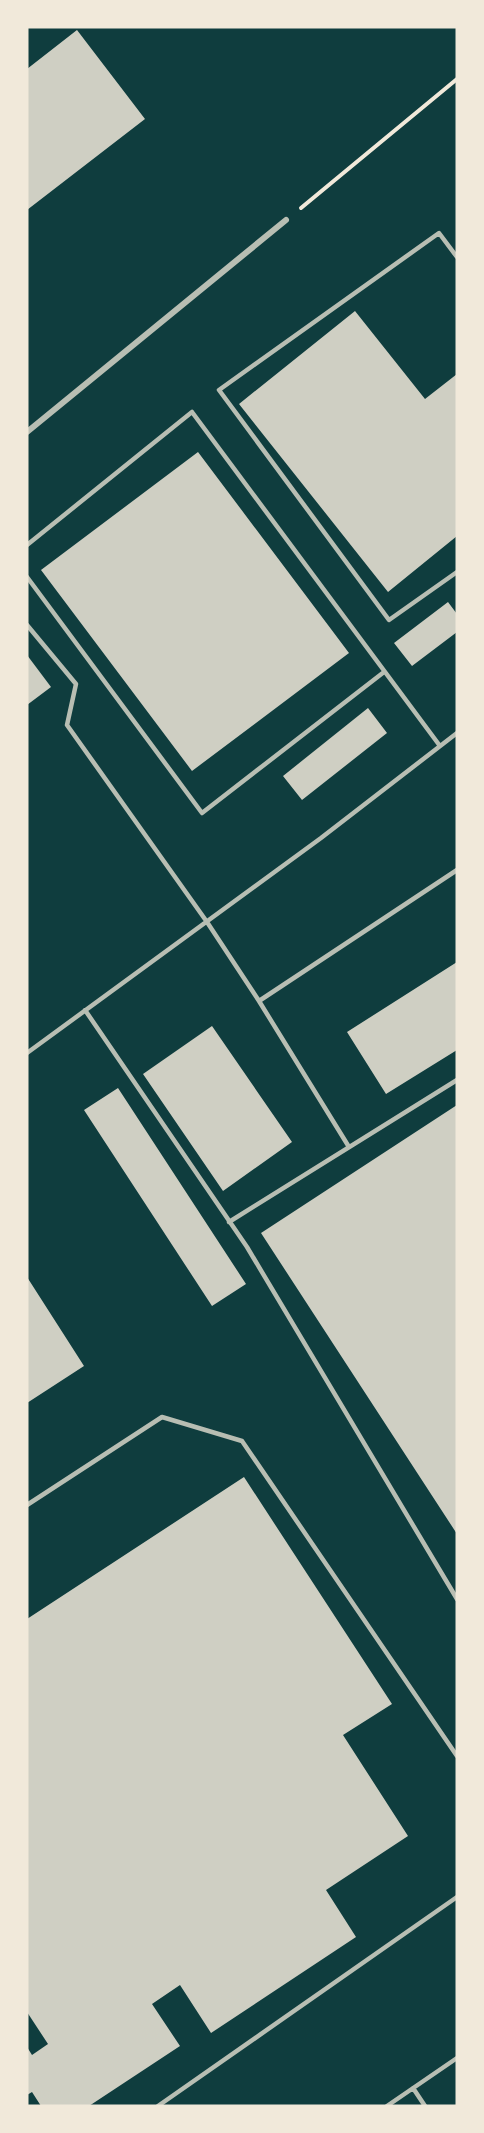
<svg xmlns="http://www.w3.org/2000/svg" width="484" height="2133" viewBox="0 0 484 2133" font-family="Jost,sans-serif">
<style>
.building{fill:#cfcfc3}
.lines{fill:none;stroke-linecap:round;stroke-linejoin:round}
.path{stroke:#f1e9da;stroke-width:4}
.service{stroke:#b8beb3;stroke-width:4.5}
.minor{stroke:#b8beb3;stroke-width:6}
</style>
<rect width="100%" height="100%" fill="#0f3d3e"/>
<!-- building -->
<path class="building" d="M77,30L145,119L27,210V69Z
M355,311L425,399L457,374V536L388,592L239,404Z
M198,452L349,653L192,771L41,570Z
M448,602L457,614V632L412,666L394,643Z
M27,655L51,687L27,705Z
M368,708L387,733L302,800L283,776Z
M457,962V1050L386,1094L347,1032Z
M212,1026L292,1142L223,1191L143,1074Z
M118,1088L246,1284L212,1306L84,1110Z
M457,1105V1534L261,1233Z
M27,1277L84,1366L27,1403Z
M244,1477L392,1704L343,1735L408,1836L326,1890L356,1937L211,2033L180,1985L152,2004L180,2046L89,2106H41L32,2092L27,2095V2047L32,2055L48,2044L27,2012V1619Z"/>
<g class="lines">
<!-- path -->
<path class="path" d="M301,208L457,79"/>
<!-- service -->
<path class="service" d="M457,257L439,233L219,390L389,620L457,572
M27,545L192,412L440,746
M27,577L202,813L384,672
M27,625L76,684L67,725L207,922L259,1001
M85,1010L247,1247L457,1599
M27,1053L321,838L457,733
M349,1147L259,1001L457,870
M229,1222L457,1080
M27,1505L162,1417L242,1441L457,1756
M413,2088L425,2106
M158,2106L457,1897
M387,2106L457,2058"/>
<!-- minor -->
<path class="minor" d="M27,432L286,220"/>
</g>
<!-- border -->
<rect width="484" height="2133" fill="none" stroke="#f1e9da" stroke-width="57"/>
</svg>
